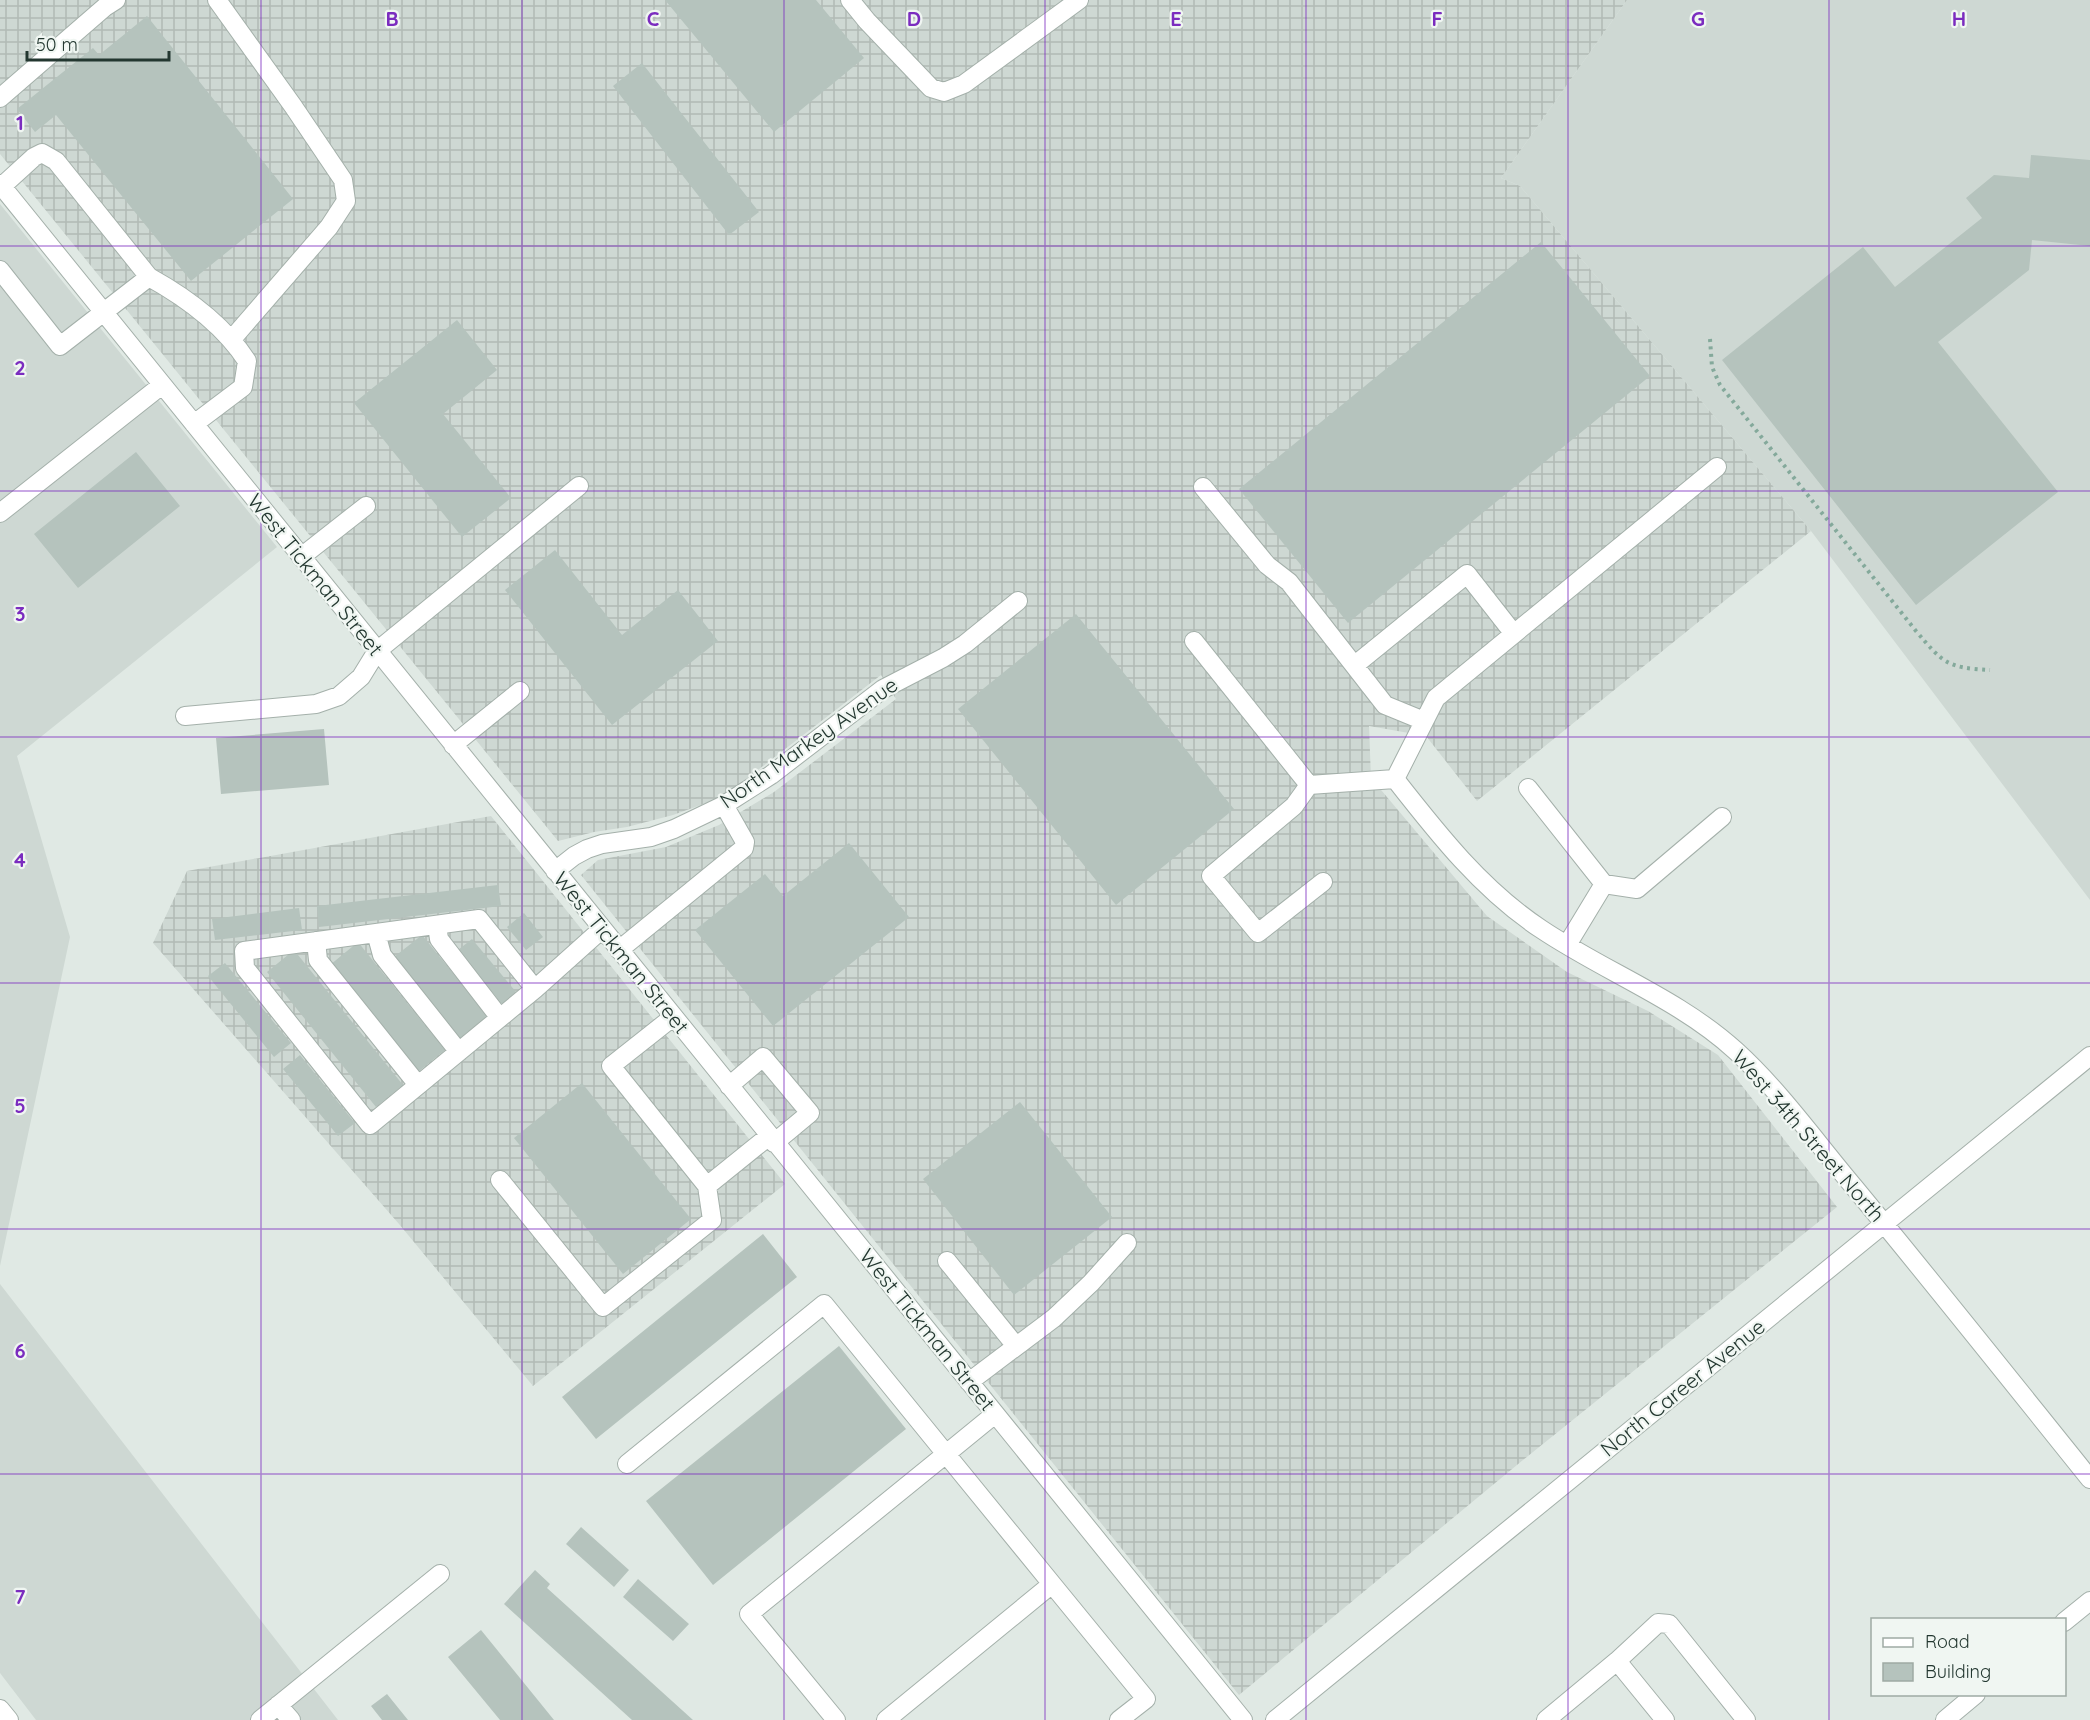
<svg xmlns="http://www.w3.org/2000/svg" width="2090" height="1720" viewBox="0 0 2090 1720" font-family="Quicksand,sans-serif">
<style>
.built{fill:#ced8d3}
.industrial{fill:url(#industrial-grid)}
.building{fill:#b5c3bd}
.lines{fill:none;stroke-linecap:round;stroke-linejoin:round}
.minor-casing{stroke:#a4b0aa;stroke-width:20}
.path{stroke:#84a99b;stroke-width:4;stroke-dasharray:3 4.5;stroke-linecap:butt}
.minor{stroke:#fff;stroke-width:18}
.grid{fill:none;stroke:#7b2cbf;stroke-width:1.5;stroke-opacity:0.55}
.labels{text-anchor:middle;stroke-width:4.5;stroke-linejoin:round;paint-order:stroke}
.street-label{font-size:21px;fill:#233730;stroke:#f0f6f2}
.grid-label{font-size:20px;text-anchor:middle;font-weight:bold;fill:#7b2cbf;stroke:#f0f6f2;stroke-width:4.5;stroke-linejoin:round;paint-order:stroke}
</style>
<defs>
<pattern id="industrial-grid" width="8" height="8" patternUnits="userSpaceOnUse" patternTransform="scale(1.5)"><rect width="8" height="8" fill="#ced8d3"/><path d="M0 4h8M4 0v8" fill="none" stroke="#b1bab5"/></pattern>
</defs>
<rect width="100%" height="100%" fill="#e0e9e4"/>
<!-- built -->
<path class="built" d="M1627,0H2090V900L1811,531L1520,186L1501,178Z
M0,204L277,547L17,756L70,937L0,1266Z
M0,1284L338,1720H36L0,1673Z"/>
<!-- industrial -->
<path class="industrial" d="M0,0H1627L1501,178L1520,186L1811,531L1477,801L1426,736L1369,726L1371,778L1487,916L1567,972L1648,1011L1718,1055L1837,1207L1523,1460L1239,1695L581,875L598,860L666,847L719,825L774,792L896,699L881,675L723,797L673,815L627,827L594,832L558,841L0,154Z
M491,816L785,1184L533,1386L399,1224L153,943L187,871Z"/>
<!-- building -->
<path class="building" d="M665,0H816L864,58L774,132Z
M147,16L293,199L191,281L56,115L35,132L17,109L93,48L99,55Z
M642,63L759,212L729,235L613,86Z
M2031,155L2090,160V246L2032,240L2029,270L1938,342L2058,492L1916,605L1722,360L1863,247L1895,287L1982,218L1966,198L1994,175L2029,178Z
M1541,242L1650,376L1348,623L1239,489Z
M457,320L497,370L443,414L511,498L462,537L354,403Z
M136,452L180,506L78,588L34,534Z
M555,550L622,635L678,590L718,641L612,725L505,590Z
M1076,614L1234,809L1116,905L958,709Z
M324,729L329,785L221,794L216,738Z
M849,843L909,917L773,1026L695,930L765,874L783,896Z
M498,885L501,906L319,927L317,906Z
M299,908L302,930L215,940L212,919Z
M524,913L543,937L526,950L507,927Z
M422,935L488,1016L460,1038L394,957Z
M472,939L516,992L502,1004L458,950Z
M358,942L445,1050L418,1072L330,965Z
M294,950L403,1085L376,1107L267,972Z
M225,963L291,1043L274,1057L208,976Z
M300,1055L355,1123L338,1136L283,1069Z
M582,1083L691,1219L623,1274L514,1138Z
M1020,1102L1112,1217L1014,1295L923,1179Z
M763,1234L797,1277L596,1439L562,1397Z
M839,1346L906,1429L713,1585L646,1501Z
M581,1527L629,1570L614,1587L566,1544Z
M535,1570L550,1584L547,1588L693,1720H632L504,1604Z
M638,1579L689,1624L673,1641L623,1597Z
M481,1630L554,1720H500L448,1657Z
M387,1694L408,1720H382L371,1706Z"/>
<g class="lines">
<!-- minor casing -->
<g class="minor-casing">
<path id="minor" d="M217,0L293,106L343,180L346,201L329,227L232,339
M850,0L867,21L931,88L944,92L964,84L1079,0
M0,98L105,7L116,0
M0,184L1243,1720
M0,188L34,157L42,153L56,161L149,277
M0,270L60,346L149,277C187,298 223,324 247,361L243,387L194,424
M1203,487L1267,565L1289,582L1385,705L1424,721
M0,513L162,385
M301,557L366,506
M1194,641L1309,785L1395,779
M1355,665L1467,574L1514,634
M185,716L316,704L339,696L361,677L377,651L579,486
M453,745L520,691
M1395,779C1438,834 1482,890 1541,929C1605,972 1679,999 1736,1051C1780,1091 1816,1142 1854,1187C1934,1284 2012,1382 2090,1479
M1395,779L1436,698L1717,467
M1309,785L1294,806L1211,876L1258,933L1323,882
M1528,788L1604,884
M555,871L574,856L587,849L602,844L651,837L674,829L724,805L771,775L883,689L943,658L965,644L1018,601
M437,925L439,939L500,1018
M376,933L382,955L459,1052
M316,941L318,960L418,1085
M1567,945L1604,884L1637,889L1722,817
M619,950L744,848L745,842L724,805
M535,989L479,919L244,951L245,968L370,1125L535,989L602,929
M673,1017L611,1066L707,1186L769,1136
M729,1086L763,1057L810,1113L774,1143
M500,1180L603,1307L712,1220L707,1186
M947,1261L1016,1346
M969,1382L1054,1318L1091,1283L1127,1243
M627,1464L824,1304L946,1454L995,1414
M2064,1622L2090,1601
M1617,1661L1658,1623L1669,1624L1746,1720
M278,1705L291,1720
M0,1709L9,1720
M260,1720L440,1574
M836,1720L749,1614L946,1454L1052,1584
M886,1720L1052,1584L1146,1699L1119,1720
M1275,1720L2090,1056
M1546,1720L1617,1661L1665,1720
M1945,1720L1976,1694"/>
</g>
<!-- path -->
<path class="path" d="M1710,339L1712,367L1720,385L1916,631C1943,663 1947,668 1990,670"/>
<!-- minor -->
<use href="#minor" class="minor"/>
</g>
<!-- grid -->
<path class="grid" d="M261,0V1720M522,0V1720M784,0V1720M1045,0V1720M1306,0V1720M1568,0V1720M1829,0V1720M0,246H2090M0,491H2090M0,737H2090M0,983H2090M0,1229H2090M0,1474H2090"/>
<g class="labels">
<!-- street labels -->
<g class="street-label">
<text transform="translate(315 575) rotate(51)" y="7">West Tickman Street</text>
<text transform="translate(809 743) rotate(-35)" y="7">North Markey Avenue</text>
<text transform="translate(621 953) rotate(51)" y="7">West Tickman Street</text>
<text transform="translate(1808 1136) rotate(49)" y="7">West 34th Street North</text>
<text transform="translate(927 1330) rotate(51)" y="7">West Tickman Street</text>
<text transform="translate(1683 1388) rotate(-39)" y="7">North Career Avenue</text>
</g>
</g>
<g class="grid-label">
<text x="392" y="26">B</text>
<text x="653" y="26">C</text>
<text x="914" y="26">D</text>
<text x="1176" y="26">E</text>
<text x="1437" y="26">F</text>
<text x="1698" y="26">G</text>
<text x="1959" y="26">H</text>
<text x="20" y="130">1</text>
<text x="20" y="375">2</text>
<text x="20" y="621">3</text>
<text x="20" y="867">4</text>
<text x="20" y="1113">5</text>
<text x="20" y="1358">6</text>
<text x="20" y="1604">7</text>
</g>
<!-- legend -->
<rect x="1871" y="1618" width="195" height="78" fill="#f0f6f2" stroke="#9eaaa4" stroke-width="1.5"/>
<rect x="1883" y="1638" width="30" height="9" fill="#ffffff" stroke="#9eaaa4" stroke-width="1.5"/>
<text x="1925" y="1648" font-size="18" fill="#233730">Road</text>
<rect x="1883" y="1663" width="30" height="18" fill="#b5c3bd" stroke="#9eaaa4" stroke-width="1.5"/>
<text x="1925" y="1678" font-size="18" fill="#233730">Building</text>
<!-- scale -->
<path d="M27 51v9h142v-9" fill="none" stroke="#233730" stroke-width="3"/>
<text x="36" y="51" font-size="18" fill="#233730" stroke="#f0f6f2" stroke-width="4.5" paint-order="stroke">50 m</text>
</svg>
